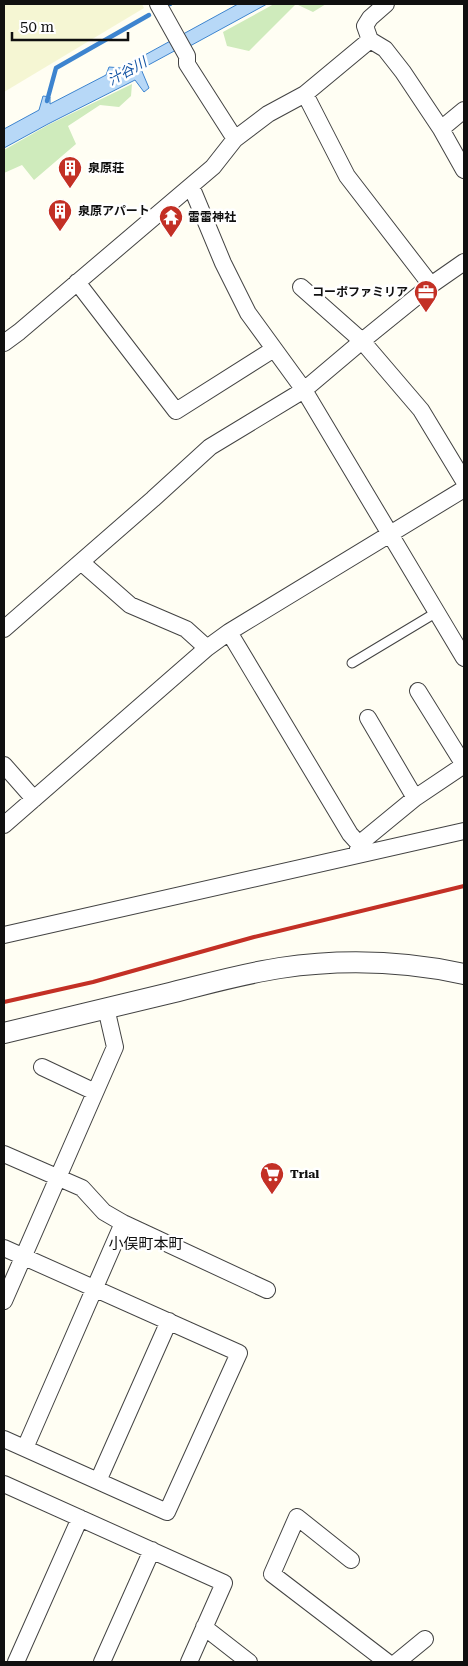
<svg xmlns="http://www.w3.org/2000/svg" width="468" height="1666" viewBox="0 0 468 1666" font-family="'Roboto Serif','Noto Sans JP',serif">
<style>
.farmland{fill:#f5f6d3}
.green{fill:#cfebbc}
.water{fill:#b7d8f7;stroke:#3d84cf}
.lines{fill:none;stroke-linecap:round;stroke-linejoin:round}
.stream{stroke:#3d84cf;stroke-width:4.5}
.service-casing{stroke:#434343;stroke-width:11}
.minor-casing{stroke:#434343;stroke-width:18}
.tertiary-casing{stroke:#434343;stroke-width:22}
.service{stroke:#fff;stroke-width:9}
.minor{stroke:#fff;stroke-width:16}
.tertiary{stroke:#fff;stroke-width:20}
.rail{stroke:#c33025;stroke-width:4}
.labels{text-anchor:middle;stroke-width:5;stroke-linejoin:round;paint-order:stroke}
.poi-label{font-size:12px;font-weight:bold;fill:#101010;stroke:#fff;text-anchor:start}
.water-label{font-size:14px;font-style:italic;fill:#1656a5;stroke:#fff}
.quarter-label{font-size:15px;fill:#101010;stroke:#fff}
</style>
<rect width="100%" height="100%" fill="#fffef3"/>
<!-- farmland -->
<path class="farmland" d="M4,4H142L144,8L4,92Z"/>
<!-- green -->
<path class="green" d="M274,4H326L313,12L296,4L249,51L227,46L223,32Z
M132,84L131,96L119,107L100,105L68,126L76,144L34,180L22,165L4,173V150L48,125Z"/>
<!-- water -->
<path class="water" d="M238,4H267L190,46L178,49L141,69L149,88L144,92L135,80L48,124L4,148V129L39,110L43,96L50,97V104L106,75L109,67L121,68Z"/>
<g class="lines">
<!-- stream -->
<path class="stream" d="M169,4H170
M47,101L56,68L149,15"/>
<!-- service casing -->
<g class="service-casing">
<path id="service" d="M352,663L437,612"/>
</g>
<!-- minor casing -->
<g class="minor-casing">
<path id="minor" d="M158,4L187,56V64L235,139
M370,40L365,26L370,18L386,4
M305,94L347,176L431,285
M441,129L464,110
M191,186L223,263L248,313L304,390L464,658
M77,282L176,411L274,349
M301,287L362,341L421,410L464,481
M4,343L19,332L213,167L235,139L268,114L305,94L370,40L385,49L403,72L441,129L464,170
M81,562L130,605L186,629L207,648
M4,629L153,499L210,447L304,390L362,341L431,285L464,262
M229,632L350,834L359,844
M418,691L464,765
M368,718L415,798
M4,765L34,799
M4,825L207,648L229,632L464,489
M357,854L359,844L415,798L464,765
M4,935L464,831
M42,1067L95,1092
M4,1154L82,1188L104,1212L123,1223L267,1290
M4,1248L239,1353L167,1512L4,1439
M4,1301L115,1047L106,1008
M25,1448L123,1223
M98,1481L169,1321
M4,1484L224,1583L189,1662
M351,1560L297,1517L272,1574L387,1662
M204,1627L249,1662
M16,1662L80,1518
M102,1662L152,1550
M397,1662L425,1639"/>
</g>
<!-- tertiary casing -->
<g class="tertiary-casing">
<path id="tertiary" d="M4,1033C58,1020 112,1007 166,994C203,985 241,974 280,968C341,959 404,961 464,974"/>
</g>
<!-- service -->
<use href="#service" class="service"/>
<!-- minor -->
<use href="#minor" class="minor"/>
<!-- tertiary -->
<use href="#tertiary" class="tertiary"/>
<!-- rail -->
<path class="rail" d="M4,1002L93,982L254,937L464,886"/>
</g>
<!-- icons -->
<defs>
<g id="building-pin" transform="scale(1.25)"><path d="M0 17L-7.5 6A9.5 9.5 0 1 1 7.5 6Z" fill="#c33025" stroke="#fff"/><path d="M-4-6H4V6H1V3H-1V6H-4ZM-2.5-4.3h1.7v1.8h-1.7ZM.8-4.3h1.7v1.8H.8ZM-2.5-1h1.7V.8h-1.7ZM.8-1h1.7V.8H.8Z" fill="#fff"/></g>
<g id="temple-pin" transform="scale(1.25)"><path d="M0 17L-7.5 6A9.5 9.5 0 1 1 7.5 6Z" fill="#c33025" stroke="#fff"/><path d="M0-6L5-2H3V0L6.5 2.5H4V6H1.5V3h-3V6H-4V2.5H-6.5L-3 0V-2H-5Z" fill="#fff"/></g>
<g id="office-pin" transform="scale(1.25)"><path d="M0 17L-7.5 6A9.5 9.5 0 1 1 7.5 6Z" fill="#c33025" stroke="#fff"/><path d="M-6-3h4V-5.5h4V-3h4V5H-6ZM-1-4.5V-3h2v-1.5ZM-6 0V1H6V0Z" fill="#fff"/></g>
<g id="supermarket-pin" transform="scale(1.25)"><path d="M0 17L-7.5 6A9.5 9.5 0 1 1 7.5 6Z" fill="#c33025" stroke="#fff"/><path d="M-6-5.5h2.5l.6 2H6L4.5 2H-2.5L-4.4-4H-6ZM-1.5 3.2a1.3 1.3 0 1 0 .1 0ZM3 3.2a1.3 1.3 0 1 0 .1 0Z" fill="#fff"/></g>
</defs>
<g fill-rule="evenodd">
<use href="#building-pin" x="70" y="168"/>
<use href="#building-pin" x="60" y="211"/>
<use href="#temple-pin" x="171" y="217"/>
<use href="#office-pin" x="426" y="292"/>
<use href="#supermarket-pin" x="272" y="1174"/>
</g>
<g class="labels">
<!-- poi labels -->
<g class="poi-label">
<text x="88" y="172">泉原荘</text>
<text x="78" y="215">泉原アパート</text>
<text x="188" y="221">雷雷神社</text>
<text x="408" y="296" text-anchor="end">コーポファミリア</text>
<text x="290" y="1178">Trial</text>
</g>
<!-- water labels -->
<g class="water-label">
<text transform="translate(127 71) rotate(-29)" y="5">汁谷川</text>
</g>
<!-- quarter labels -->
<g class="quarter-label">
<text x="146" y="1249">小俣町本町</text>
</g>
</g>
<!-- border -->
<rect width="468" height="1666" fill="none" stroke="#101010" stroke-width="10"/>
<!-- scale -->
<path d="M12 32v8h116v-8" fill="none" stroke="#101010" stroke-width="2.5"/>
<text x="20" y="32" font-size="15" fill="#101010" stroke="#ffffff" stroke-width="4" paint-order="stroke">50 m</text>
</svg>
